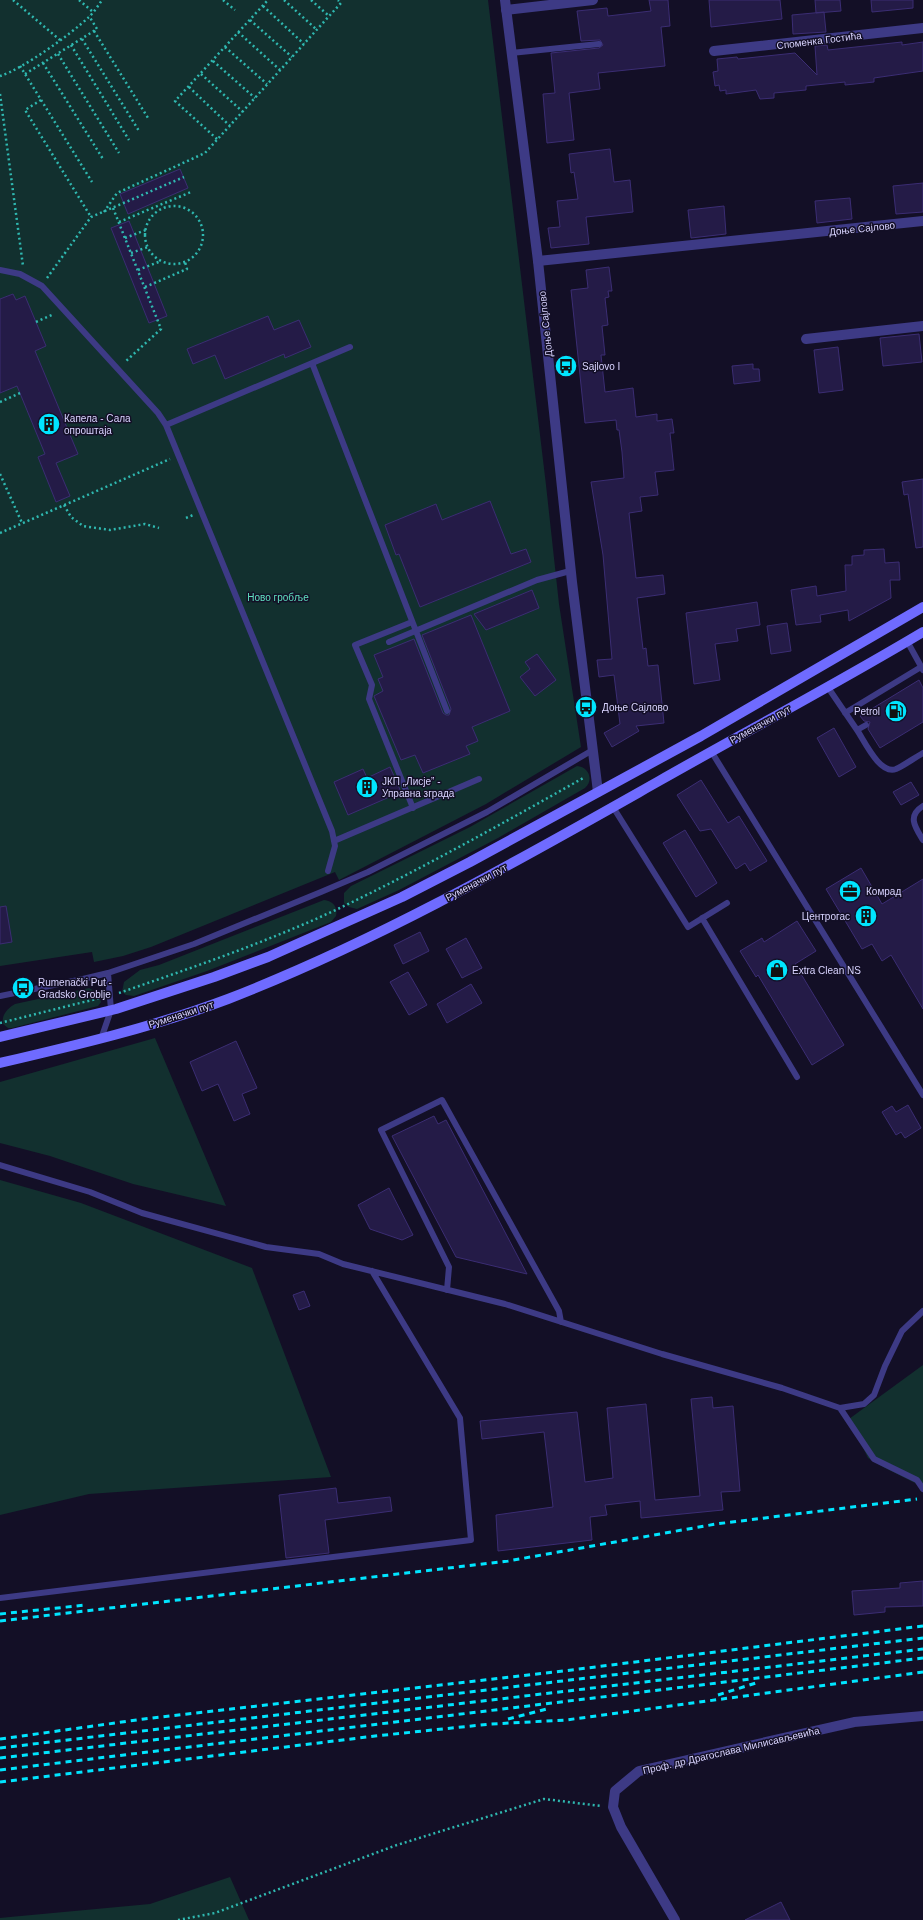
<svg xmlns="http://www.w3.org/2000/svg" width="923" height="1920" viewBox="0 0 923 1920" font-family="Helvetica,sans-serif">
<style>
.green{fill:#12302f}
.building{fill:#241b47;stroke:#3b2d73}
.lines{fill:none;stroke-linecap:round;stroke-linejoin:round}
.path{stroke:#2fb8b0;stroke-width:2.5;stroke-dasharray:2 3;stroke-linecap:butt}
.service{stroke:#3d3a85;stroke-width:6}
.minor{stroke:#3d3a85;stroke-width:10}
.tertiary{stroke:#3d3a85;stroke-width:10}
.secondary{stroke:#6f6bff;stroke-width:10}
.rail{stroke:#00e5ff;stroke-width:3;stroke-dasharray:6 5;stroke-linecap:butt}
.labels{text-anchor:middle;stroke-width:3;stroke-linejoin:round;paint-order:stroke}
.street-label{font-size:10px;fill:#d9d4ff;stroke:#130f26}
.poi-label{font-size:10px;fill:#d9d4ff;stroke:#130f26;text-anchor:start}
.park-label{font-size:10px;fill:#5fe0c0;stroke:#130f26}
</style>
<rect width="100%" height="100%" fill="#130f26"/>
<!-- green -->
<path class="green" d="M0,0H488L546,485L559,604L581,747L486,804L339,880L335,872L151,947L123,956L94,962L92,952L0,966Z
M577,766C589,767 594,780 585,788L498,838L399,890L357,909L349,907L344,903V893L351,886L470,827Z
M324,900C333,901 338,907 336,916L331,922L207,971L134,996L126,995L122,992L124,982L140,970L159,965Z
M89,988L98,993L101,1002L98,1006L12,1028H8L3,1024C1,1015 8,1008 15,1004Z
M155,1038L226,1206L133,1184L50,1156L0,1143V1082Z
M0,1180L81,1203L252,1268L331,1477L89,1494L0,1515Z
M923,1365V1487L885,1468L868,1458L849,1419Z
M230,1877L249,1920H0V1918L10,1917L150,1904Z"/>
<!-- building -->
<path class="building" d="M649,0H668L670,26L661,27L665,66L598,73L600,89L569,93L574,140L547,143L543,94L555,93L551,53L599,48L603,45L600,40L581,41L577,11L607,8L608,16L651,11Z
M709,0H780L782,19L711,27Z
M815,0H840L841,11L816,13Z
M871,0H913V8L872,12Z
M824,12L826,32L793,34L792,15Z
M902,42V45L923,42V71L874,78V82L845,85V82L806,86V90L774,93V98L760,99L756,90L726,94V90L720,91L719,85L715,86L713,72L718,71L717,59L737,57L738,59L795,53L817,75L815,46L827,45L828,50Z
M610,149L614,182L630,180L633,212L586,217L589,244L551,248L548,228L560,227L557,201L578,199L574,172L571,173L569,154Z
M180,169L188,188L128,214L120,194Z
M923,183V212L896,214L893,186Z
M850,198L852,219L817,223L815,201Z
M724,206L726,234L691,238L688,210Z
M129,221L167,316L149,323L111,228Z
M609,267L612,291H608L609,297L605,298L608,325L602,326L605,355H601L605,392L633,388L636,417L657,414V421L672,419L674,433H670L674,470L655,472L658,495L640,497L642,511L629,513L636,578L663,575L665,594L637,598L643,649L646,648L648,666L658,665L664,723L636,726L639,731L612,747L604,733L620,724L614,675L599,677L597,660L612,659L603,555L591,482L624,478L622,452L619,430H617L616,420L585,423L571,290L588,288L586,270Z
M13,294L16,300L25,296L46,346L35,351L78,454L56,463L70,496L56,502L38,457L45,454L17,386L0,393V299Z
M268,316L274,330L299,320L311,347L285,358L284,354L225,379L215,355L193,364L187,349Z
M919,334L922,362L883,366L880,338Z
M838,347L843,390L819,393L814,350Z
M753,364V369H759L760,381L734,384L732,366Z
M923,479V547L916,548L908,494L904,495L902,482Z
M490,501L511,554L526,549L531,562L420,607L399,554L396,555L385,525L436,504L442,520Z
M884,549L885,563L899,562L900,580H890L891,598L849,621L848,610L820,615L821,622L796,625L791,590L816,586L817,596L846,591L845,565H852V556L864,555V550Z
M532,590L539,608L486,630L474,614Z
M757,602L760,625L736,629L738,641L715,644L720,680L694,684L686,613Z
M471,615L510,711L472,727L478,741L466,746L470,754L423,773L415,755L401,760L374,696L383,691L378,679L383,677L374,655L414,639L443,713L446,715H449L451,709L422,635Z
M787,623L791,651L771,654L767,626Z
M537,654L556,680L535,696L520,677L530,669L525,662Z
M919,680L923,688V722L880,748L868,729L870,722L864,721L860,716Z
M834,728L856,767L839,777L817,738Z
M390,767L401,792L348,815L334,782L363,769L367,778Z
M701,780L728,823L739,816L767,861L750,871L745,863L736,869L711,829L700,831L677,795Z
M911,782L919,795L901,805L893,792Z
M685,830L717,883L696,897L663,843Z
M861,868L882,904L923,879V1009L891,955L882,961L872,944L862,949L826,889Z
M6,906L12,942L0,944V907Z
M797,921L816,951L795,964L844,1045L812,1065L758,975L756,977L740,951L762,938L764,942Z
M420,932L429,951L403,964L394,945Z
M466,938L482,968L462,978L446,949Z
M408,972L427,1005L409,1015L390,982Z
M471,984L482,1003L447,1023L437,1004Z
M236,1041L257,1088L242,1094L250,1114L234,1121L218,1084L202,1091L190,1062Z
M908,1105L921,1128L905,1138L901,1132L896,1135L882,1112L892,1106L896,1112Z
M434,1116L438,1124L446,1120L527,1274L456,1257L392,1136Z
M389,1188L413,1235L402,1240L370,1229L358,1205Z
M304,1291L310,1306L299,1310L293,1295Z
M712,1397L713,1408L733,1406L740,1491L721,1492L723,1510L641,1518L640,1501L605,1505L607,1515L590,1517L592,1540L498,1551L496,1515L553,1507L544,1432L482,1439L480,1421L577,1412L585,1482L613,1478L607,1408L646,1404L655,1500L700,1496L691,1399Z
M336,1488L338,1503L390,1497L392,1511L325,1520L329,1553L286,1558L279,1495Z
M923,1581V1606L885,1607V1612L854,1615L852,1591L900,1588V1583Z
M781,1902L790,1920H745Z"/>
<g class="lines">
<!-- path -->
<path class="path" d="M13,0L60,40
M79,0L93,12
M223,0L235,10
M284,0L317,30
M311,0L329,16
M263,6L304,44
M250,20L292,57
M94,31L148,118
M238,32L280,70
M82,39L139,131
M71,45L129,140
M225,47L267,84
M58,54L119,153
M213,61L255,98
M43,63L103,159
M20,66L92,182
M25,74L97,29L89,16
M201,74L243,112
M0,76C23,69 71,34 89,17C94,12 98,6 102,0
M189,87L230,126
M0,94L23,266
M41,100L25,110L91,217
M217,139L175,101L268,0
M145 235a29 29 0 1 1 58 0a29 29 0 1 1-58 0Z
M113,208L161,329L125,362
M104,212L117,193L205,153L341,3L338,0
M119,222L191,192
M125,238L146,230
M131,253L148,247
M138,270L161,261
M47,278L91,217L184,177
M145,287L187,269L185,262
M36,322L54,314
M0,402L20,393
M0,474L22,523
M64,505L71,517L83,526L110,530L145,524L159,528
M186,518L193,515
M0,533L170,459
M119,993C194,967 270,941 342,907C425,867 505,822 585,777
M0,1023L100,998
M178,1920L215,1913L397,1845L544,1799L601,1806"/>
<!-- service -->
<path class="service" d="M511,53L599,44
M0,270L20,274L42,286L158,413L166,425L332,831L335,846L328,871
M312,363L447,711
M166,425L350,347
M412,622L355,645L372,685L369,699L413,808
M907,641L923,670
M389,642L537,580L570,571
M827,686L857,730L866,725
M845,713L921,667
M857,730C865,742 880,775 896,769C905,765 914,758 923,753
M711,751L923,1095
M923,806C907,816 915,827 923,840
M613,807L688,927L727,903
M334,841L479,779
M702,918L797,1077
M0,996L83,979L108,973L194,944L321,892L368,872L487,812L591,751
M101,1039L111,1010L108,973
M0,1165L90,1192L142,1213L266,1247L319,1254L343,1264L505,1304L662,1354L782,1388L840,1408L874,1459L917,1480L923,1489
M447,1290L449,1267L381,1130L442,1100L559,1311L561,1322
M840,1408L864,1404L874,1395L885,1366L902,1331L923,1311
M0,1598L471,1540L460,1418L372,1271"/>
<!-- minor -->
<path class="minor" d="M506,10L593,0
M714,51L923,28
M538,261L923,221
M806,339L923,326
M675,1920L621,1827L613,1807L615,1791L639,1771L854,1722L923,1716"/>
<!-- tertiary -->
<path class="tertiary" d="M505,0L538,261L572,582L598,792"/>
<!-- secondary -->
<path class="secondary" d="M0,1037L116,1009L214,977L268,957L402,897L470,862L701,736L923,607
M0,1063C77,1045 154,1027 228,999C378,941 519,860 659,781C747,731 836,684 923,632"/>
<!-- rail -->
<path class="rail" d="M0,1614L86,1605
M0,1621L508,1561L716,1524L917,1499
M718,1695L759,1682
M508,1719L547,1709
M0,1739L144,1719L555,1672L923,1626
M0,1748L923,1638
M0,1758L923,1649
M0,1770L923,1658
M0,1782L375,1736L491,1724L566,1720L923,1672"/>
</g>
<!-- icons -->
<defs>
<g id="bus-disc" transform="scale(1.15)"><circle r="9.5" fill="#00e5ff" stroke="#130f26"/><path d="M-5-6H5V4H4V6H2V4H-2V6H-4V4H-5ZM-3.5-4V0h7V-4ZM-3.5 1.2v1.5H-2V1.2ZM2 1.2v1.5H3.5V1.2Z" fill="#111"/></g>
<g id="building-disc" transform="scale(1.15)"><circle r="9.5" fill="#00e5ff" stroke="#130f26"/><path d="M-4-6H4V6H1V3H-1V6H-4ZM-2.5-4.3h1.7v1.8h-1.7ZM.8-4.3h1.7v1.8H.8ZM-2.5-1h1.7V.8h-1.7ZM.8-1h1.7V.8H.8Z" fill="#111"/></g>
<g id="fuel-disc" transform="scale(1.15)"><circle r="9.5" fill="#00e5ff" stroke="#130f26"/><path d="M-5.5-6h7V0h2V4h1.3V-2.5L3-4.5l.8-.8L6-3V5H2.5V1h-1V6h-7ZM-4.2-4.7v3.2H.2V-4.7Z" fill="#111"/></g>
<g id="office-disc" transform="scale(1.15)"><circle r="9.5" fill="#00e5ff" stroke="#130f26"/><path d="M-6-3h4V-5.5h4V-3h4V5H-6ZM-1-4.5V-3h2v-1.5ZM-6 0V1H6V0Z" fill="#111"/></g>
<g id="shop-disc" transform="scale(1.15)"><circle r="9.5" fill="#00e5ff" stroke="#130f26"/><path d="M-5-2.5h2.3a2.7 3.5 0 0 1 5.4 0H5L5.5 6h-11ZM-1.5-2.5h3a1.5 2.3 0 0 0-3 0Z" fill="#111"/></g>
</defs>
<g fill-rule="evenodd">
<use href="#bus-disc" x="566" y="366"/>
<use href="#building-disc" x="49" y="424"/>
<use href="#bus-disc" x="586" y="707"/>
<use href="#fuel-disc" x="896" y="711"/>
<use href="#building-disc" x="367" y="787"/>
<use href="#office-disc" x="850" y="891"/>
<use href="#building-disc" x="866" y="916"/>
<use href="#shop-disc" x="777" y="970"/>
<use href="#bus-disc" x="23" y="988"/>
</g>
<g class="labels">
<!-- street labels -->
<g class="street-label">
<text transform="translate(819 40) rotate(-7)" y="4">Споменка Гостића</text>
<text transform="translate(862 228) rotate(-6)" y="4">Доње Сајлово</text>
<text transform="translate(545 324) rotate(-96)" y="4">Доње Сајлово</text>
<text transform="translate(760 724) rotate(-29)" y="4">Руменачки пут</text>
<text transform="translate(476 882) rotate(-28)" y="4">Руменачки пут</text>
<text transform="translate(181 1014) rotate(-18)" y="4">Руменачки пут</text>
<text transform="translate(731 1750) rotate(-13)" y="4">Проф. др Драгослава Милисављевића</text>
</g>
<!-- poi labels -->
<g class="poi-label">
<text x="582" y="370">Sajlovo I</text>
<text x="64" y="422">Капела - Сала<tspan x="64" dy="12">опроштаја</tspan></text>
<text x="602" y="711">Доње Сајлово</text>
<text x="880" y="715" text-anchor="end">Petrol</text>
<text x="382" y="785">ЈКП „Лисје” -<tspan x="382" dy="12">Управна зграда</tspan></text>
<text x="866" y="895">Комрад</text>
<text x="850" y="920" text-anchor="end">Центрогас</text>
<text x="792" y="974">Extra Clean NS</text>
<text x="38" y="986">Rumenački Put -<tspan x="38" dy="12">Gradsko Groblje</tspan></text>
</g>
<!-- park labels -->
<g class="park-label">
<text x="278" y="601">Ново гробље</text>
</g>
</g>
</svg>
